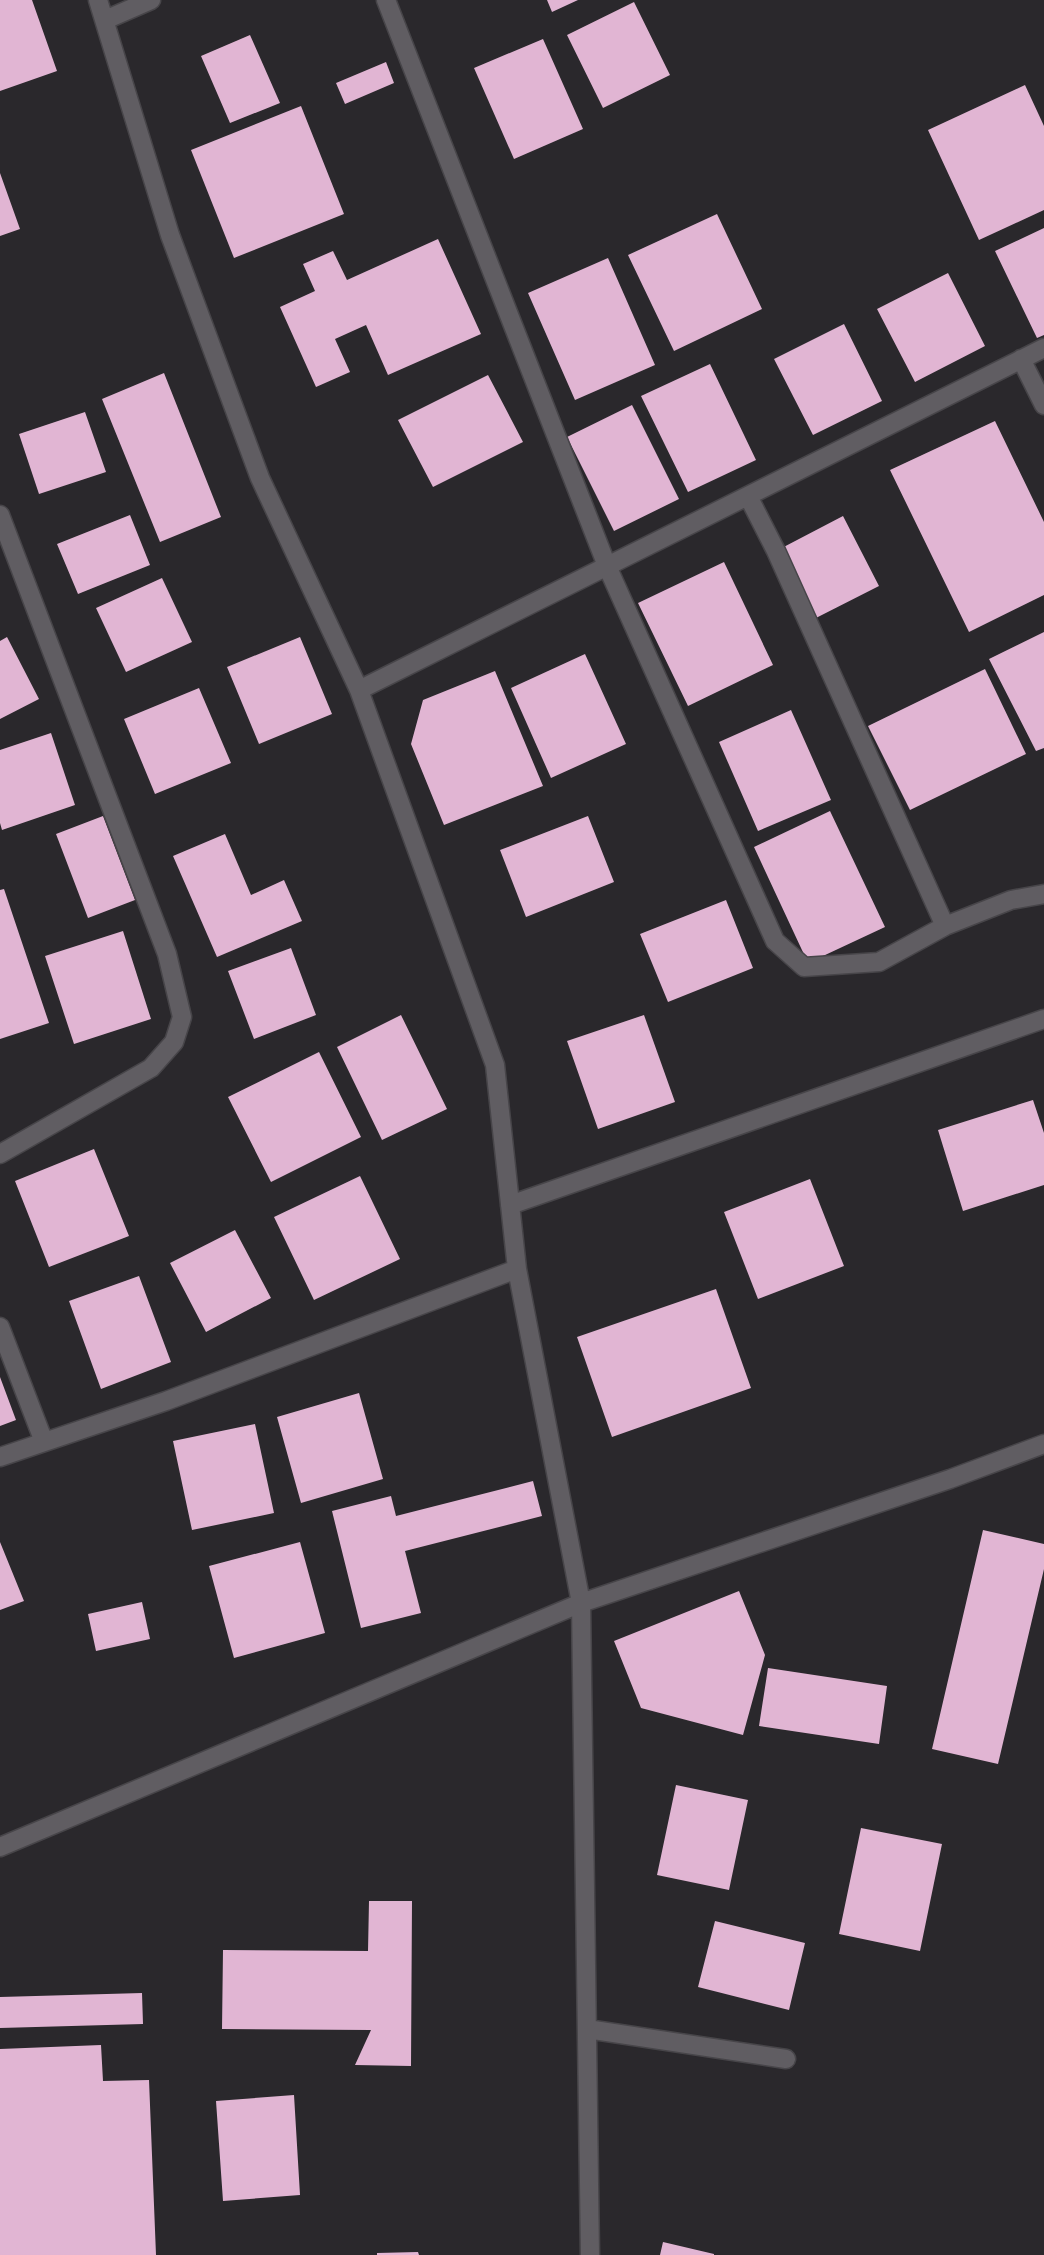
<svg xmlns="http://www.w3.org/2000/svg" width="1044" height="2255" viewBox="0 0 1044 2255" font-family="Montserrat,sans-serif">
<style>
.building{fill:#e1b5d3}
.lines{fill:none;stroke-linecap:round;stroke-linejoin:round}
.minor-casing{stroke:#474549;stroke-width:21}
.minor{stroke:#605d62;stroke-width:18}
</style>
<rect width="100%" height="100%" fill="#2a282c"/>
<!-- building -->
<path class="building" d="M0,0H32L57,71L0,91Z
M547,0H578L552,12Z
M634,2L670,75L603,108L567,35Z
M250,35L280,103L230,123L201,56Z
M543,39L583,129L514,159L474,68Z
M386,62L394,83L345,104L336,83Z
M1025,85L1044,126V210L979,240L928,130Z
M301,106L344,214L234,258L191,150Z
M0,173L20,229L0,236Z
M717,214L762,309L674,351L628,255Z
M1044,228V335L1037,338L995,251Z
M438,239L481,334L388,375L366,325L335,339L350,372L316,387L280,307L315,291L303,264L333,251L347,280Z
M608,258L655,365L575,400L528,293Z
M948,273L985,346L915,382L877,309Z
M844,324L882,401L813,435L774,359Z
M710,364L756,460L688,492L641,396Z
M164,373L221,517L160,542L102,399Z
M488,375L523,442L433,487L398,420Z
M632,405L679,499L614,531L567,437Z
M85,412L106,472L39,494L19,434Z
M995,421L1044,522V595L969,632L890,470Z
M130,515L150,565L78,594L57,544Z
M843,516L879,586L812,620L776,551Z
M724,562L773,665L688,706L638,603Z
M162,578L192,642L126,672L96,608Z
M1044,632V748L1036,751L989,659Z
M7,637L39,699L0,719V641Z
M300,637L332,714L259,744L227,667Z
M585,654L626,744L551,778L511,688Z
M985,669L1026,754L910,810L868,726Z
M495,671L543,786L444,825L411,744L423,700Z
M199,688L231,763L155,794L124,719Z
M791,710L831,800L758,831L719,742Z
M51,733L75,805L2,830L0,823V750Z
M830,811L885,927L808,963L754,847Z
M103,816L135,900L88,918L56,834Z
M588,816L614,882L526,917L500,850Z
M225,834L251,895L284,880L302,921L217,957L173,856Z
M4,889L49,1023L0,1039V890Z
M726,900L753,968L668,1002L640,934Z
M123,931L151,1019L74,1044L45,956Z
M291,948L316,1015L254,1039L228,971Z
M401,1015L447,1109L382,1140L337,1047Z
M644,1015L675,1102L598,1129L567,1041Z
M319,1052L361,1137L271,1182L228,1097Z
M1033,1100L1044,1133V1185L963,1211L938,1130Z
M94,1149L129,1236L49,1267L15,1181Z
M360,1176L400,1259L314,1300L274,1217Z
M810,1179L844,1266L758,1299L724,1212Z
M235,1230L271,1298L206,1332L170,1263Z
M139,1276L171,1362L101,1389L69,1301Z
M716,1289L751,1388L612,1437L577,1337Z
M0,1377L16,1420L0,1426Z
M359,1393L383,1479L301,1503L277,1417Z
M255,1424L274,1513L192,1530L173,1441Z
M533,1481L542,1516L405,1551L421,1613L361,1628L332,1511L391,1496L396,1516Z
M983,1530L1044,1544V1569L998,1764L932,1749Z
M0,1542L24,1601L0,1610Z
M300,1542L325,1633L234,1658L209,1566Z
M739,1591L765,1655L743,1735L641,1708L614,1641Z
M142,1602L150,1639L96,1651L88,1614Z
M768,1668L887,1686L879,1744L759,1726Z
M676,1785L748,1800L729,1890L657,1875Z
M861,1828L942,1844L920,1951L839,1934Z
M369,1901H412L411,2066L355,2065L371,2030L222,2029L223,1950L368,1951Z
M715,1921L805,1943L789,2010L698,1987Z
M142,1993L143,2024L0,2028V1997Z
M101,2045L103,2081L149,2080L156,2255H0V2049Z
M294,2095L300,2195L223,2201L216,2101Z
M663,2242L714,2254V2255H660Z
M418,2252L419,2255H377V2253Z"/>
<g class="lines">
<!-- minor casing -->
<g class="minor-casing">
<path id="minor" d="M98,0L170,235L260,478L359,690
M386,0L607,566L775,941L804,967L879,962L945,926L1011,900L1044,894
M105,20L151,0
M1021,359L1044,405
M748,496L776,551L945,926
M0,515L167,954L182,1017L174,1042L151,1068L0,1154
M510,1205L1044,1019
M0,1327L44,1442
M0,1457L166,1401L517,1269
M0,1847L581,1603L950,1479L1044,1444
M587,2029L786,2059
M590,2255L581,1603L517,1269L495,1065L359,690L1044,348"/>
</g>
<!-- minor -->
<use href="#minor" class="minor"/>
</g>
</svg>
